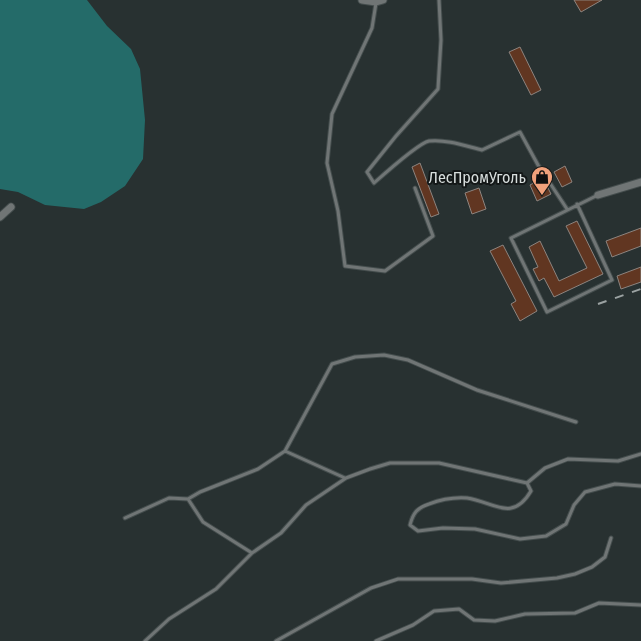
<svg xmlns="http://www.w3.org/2000/svg" width="641" height="641" viewBox="0 0 641 641" font-family="'Fira Sans Condensed',sans-serif">
<style>
.forest{fill:#246b69}
.building{fill:#613621;stroke:#8d847f}
.lines{fill:none;stroke-linecap:round;stroke-linejoin:round}
.service-casing{stroke:#444d4d;stroke-width:5}
.minor-casing{stroke:#444d4d;stroke-width:9}
.service{stroke:#707575;stroke-width:3}
.minor{stroke:#707575;stroke-width:7}
.rail{stroke:#9ba2a2;stroke-width:2;stroke-dasharray:9 9;stroke-linecap:butt}
.labels{text-anchor:middle;stroke-width:4;stroke-linejoin:round;paint-order:stroke}
.poi-label{font-size:16px;fill:#d8dedd;stroke:#141818;text-anchor:end}
</style>
<rect width="100%" height="100%" fill="#283131"/>
<!-- forest -->
<path class="forest" d="M0,0H87L107,26L131,49L140,69L145,120L143,159L125,186L101,202L84,209L45,205L18,192L0,189Z"/>
<!-- building -->
<path class="building" d="M574,0H602L581,12Z
M520,47L541,90L531,95L509,52Z
M420,163L439,214L431,217L412,167Z
M565,166L572,182L562,187L554,172Z
M543,178L551,194L537,201L530,185Z
M479,188L486,209L472,214L465,193Z
M577,221L603,274L554,297L544,278L539,281L533,269L538,267L529,247L540,241L559,281L587,268L566,226Z
M641,228V246L612,257L606,241Z
M503,245L537,311L520,321L511,304L516,301L490,251Z
M641,267V282L621,289L617,276Z"/>
<g class="lines">
<!-- service casing -->
<g class="service-casing">
<path id="service" d="M439,0L441,40L438,89L396,136L367,172L374,183C383,175 419,143 429,141C446,139 466,146 482,150L520,132L538,165L567,209
M376,3L372,28L332,114L327,163L338,211L345,266L385,271L433,236L415,188
M577,204L612,280L547,312L511,238L598,195
M285,451L345,478
M527,483L545,468L568,459L618,461L641,454
M188,499L203,522L252,553
M125,518L169,498L188,499L200,492L258,469L285,451L332,364L355,357L384,355L408,360L477,390L576,422
M145,641L169,619L216,589L252,553L281,533L306,505L346,478L370,469L390,463H439L527,483L531,491C512,523 494,502 467,498C453,497 442,499 429,504C417,508 413,513 410,525L418,531L443,528L475,529L520,539L546,536L566,524L574,505L585,492L615,484L641,486
M276,641L371,588L398,579H472L501,583L557,578L575,574L592,567L605,557L611,538
M376,641L413,625L434,611L459,609L474,620L495,621L525,614L575,613L599,603L641,605"/>
</g>
<!-- minor casing -->
<g class="minor-casing">
<path id="minor" d="M362,0L376,2L383,0
M598,195L641,182
M0,217L11,207"/>
</g>
<!-- service -->
<use href="#service" class="service"/>
<!-- minor -->
<use href="#minor" class="minor"/>
<!-- rail -->
<path class="rail" d="M598,304L641,289"/>
</g>
<!-- icons -->
<defs>
<g id="shop-pin" transform="scale(1.125)"><path d="M0 17L-7.5 6A9.5 9.5 0 1 1 7.5 6Z" fill="#f1a17b" stroke="#141818"/><path d="M-5-2.5h2.3a2.7 3.5 0 0 1 5.4 0H5L5.5 6h-11ZM-1.5-2.5h3a1.5 2.3 0 0 0-3 0Z" fill="#111"/></g>
</defs>
<g fill-rule="evenodd">
<use href="#shop-pin" x="542" y="177"/>
</g>
<g class="labels">
<!-- poi labels -->
<g class="poi-label">
<text x="526" y="183">ЛесПромУголь</text>
</g>
</g>
</svg>
